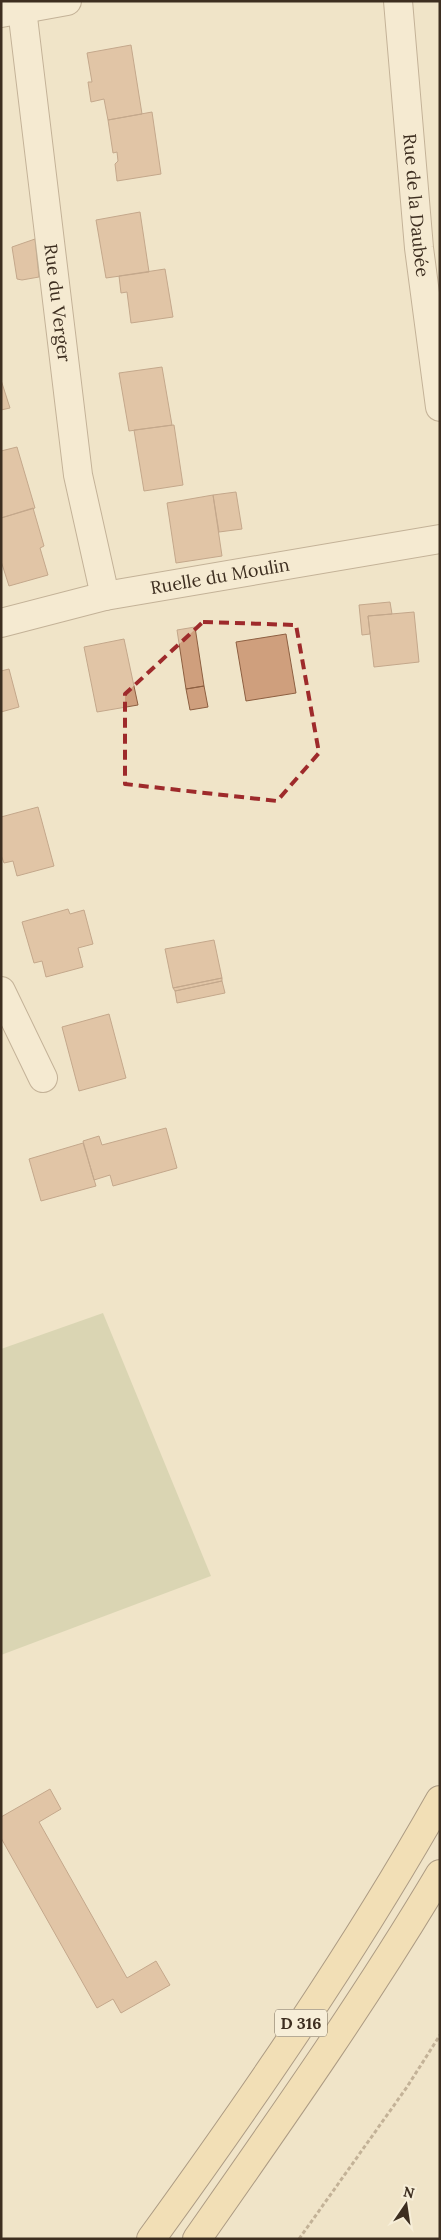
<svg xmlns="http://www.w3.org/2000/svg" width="441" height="2240" viewBox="0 0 441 2240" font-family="Lora,serif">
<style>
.cemetery{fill:#bfc49a}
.building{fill:#cf9f7d;stroke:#8d5f41}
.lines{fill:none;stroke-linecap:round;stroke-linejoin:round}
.minor-casing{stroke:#8d765c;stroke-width:30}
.major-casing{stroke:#5b4430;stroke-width:30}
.path{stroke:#8d765c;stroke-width:3;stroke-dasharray:4 2.5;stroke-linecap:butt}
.minor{stroke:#faf1dc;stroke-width:28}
.major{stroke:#f3d9a0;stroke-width:28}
.marked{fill:none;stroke:#9e2a2b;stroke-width:4;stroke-dasharray:10 6;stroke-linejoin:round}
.labels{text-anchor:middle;stroke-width:4;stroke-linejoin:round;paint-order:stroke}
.shield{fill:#f7eed8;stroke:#756857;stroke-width:1}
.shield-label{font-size:16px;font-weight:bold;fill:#3d2e20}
.street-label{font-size:18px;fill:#3d2e20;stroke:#f7eed8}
</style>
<rect width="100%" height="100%" fill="#f0e4c8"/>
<!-- cemetery -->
<path class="cemetery" d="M103,1313L211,1576L1,1655V1349Z"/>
<!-- building -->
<path class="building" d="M131,45L142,114L108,120L104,99L91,102L88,82H92L87,53Z
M152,112L161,174L117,181L115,164L118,161L117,152L113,153L108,120Z
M140,212L149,272L106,278L96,220Z
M35,239L39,277L22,280L17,279L12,247Z
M165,269L173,317L131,323L127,292L121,293L119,276Z
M162,367L172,425L129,431L119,373Z
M1,380L10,408L1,410Z
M174,425L183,485L144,491L134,430Z
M17,447L35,508L1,518V451Z
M236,492L242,529L219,532L213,495Z
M213,495L222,556L176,563L167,503Z
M33,508L44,546L40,548L48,575L9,586L1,561V518Z
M390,602L392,614L368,616L370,634L362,635L359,605Z
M414,612L419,662L374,667L368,616Z
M195,627L204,686L186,689L177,630Z
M286,634L296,693L246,701L236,642Z
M124,639L138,705L97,712L84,647Z
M9,669L19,707L1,712V671Z
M204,686L208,707L190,710L186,689Z
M38,807L54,866L17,876L13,861L4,863L1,855V817Z
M68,909L70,914L84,910L93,944L78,948L83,967L46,977L42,961L34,963L22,922Z
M214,940L222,978L173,988L165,949Z
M222,978V981L175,991L173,988Z
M222,981L225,993L177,1003L175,991Z
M109,1014L126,1078L79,1091L62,1027Z
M166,1128L177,1168L113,1186L110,1175L94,1180L83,1141L99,1136L102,1145Z
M83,1143L96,1186L41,1201L29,1159Z
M50,1789L61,1809L39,1822L127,1978L156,1961L170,1985L121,2013L113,1999L97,2008L1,1838V1817Z"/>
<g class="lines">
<!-- minor casing -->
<g class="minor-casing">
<g id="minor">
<path id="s1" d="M398,1L419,248L440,407"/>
<path id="s2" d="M22,9L78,475L105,596"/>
<path d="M1,13L67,1"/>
<path id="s3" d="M1,623L105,596L440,539"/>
<path d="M1,991L43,1078"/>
</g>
</g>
<!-- major casing -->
<g class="major-casing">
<path id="major" d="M151,2239C254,2097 354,1952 440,1800
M197,2239C281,2119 365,2000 440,1874"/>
</g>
<!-- path -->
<path class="path" d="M299,2239L407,2087L440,2035"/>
<!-- minor -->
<use href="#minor" class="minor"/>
<!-- major -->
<use href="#major" class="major"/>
</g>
<!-- marked area -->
<path d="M0 0H441V2240H0ZM203,622L296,625L319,753L277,801L125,784V694Z" fill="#f0e4c8" fill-opacity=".55" fill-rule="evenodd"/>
<path class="marked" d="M203,622L296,625L319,753L277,801L125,784V694Z"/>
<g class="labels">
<!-- shield labels -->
<rect class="shield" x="275" y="2009.5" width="52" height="27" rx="4"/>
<g class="shield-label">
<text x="301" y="2029">D 316</text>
</g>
<!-- street labels -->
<g class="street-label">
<text dy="6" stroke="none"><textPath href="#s1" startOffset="205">Rue de la Daubée</textPath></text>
<text dy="6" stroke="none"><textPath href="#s2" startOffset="296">Rue du Verger</textPath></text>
<text dy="6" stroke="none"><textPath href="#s3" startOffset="224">Ruelle du Moulin</textPath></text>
</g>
</g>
<!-- border -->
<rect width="441" height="2240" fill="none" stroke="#3d2e20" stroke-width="5"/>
<!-- north arrow -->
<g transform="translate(406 2205) rotate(13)" stroke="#f7eed8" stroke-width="4" paint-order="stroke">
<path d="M0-4L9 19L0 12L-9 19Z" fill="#3d2e20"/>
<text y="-8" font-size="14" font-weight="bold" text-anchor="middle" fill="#3d2e20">N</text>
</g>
</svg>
